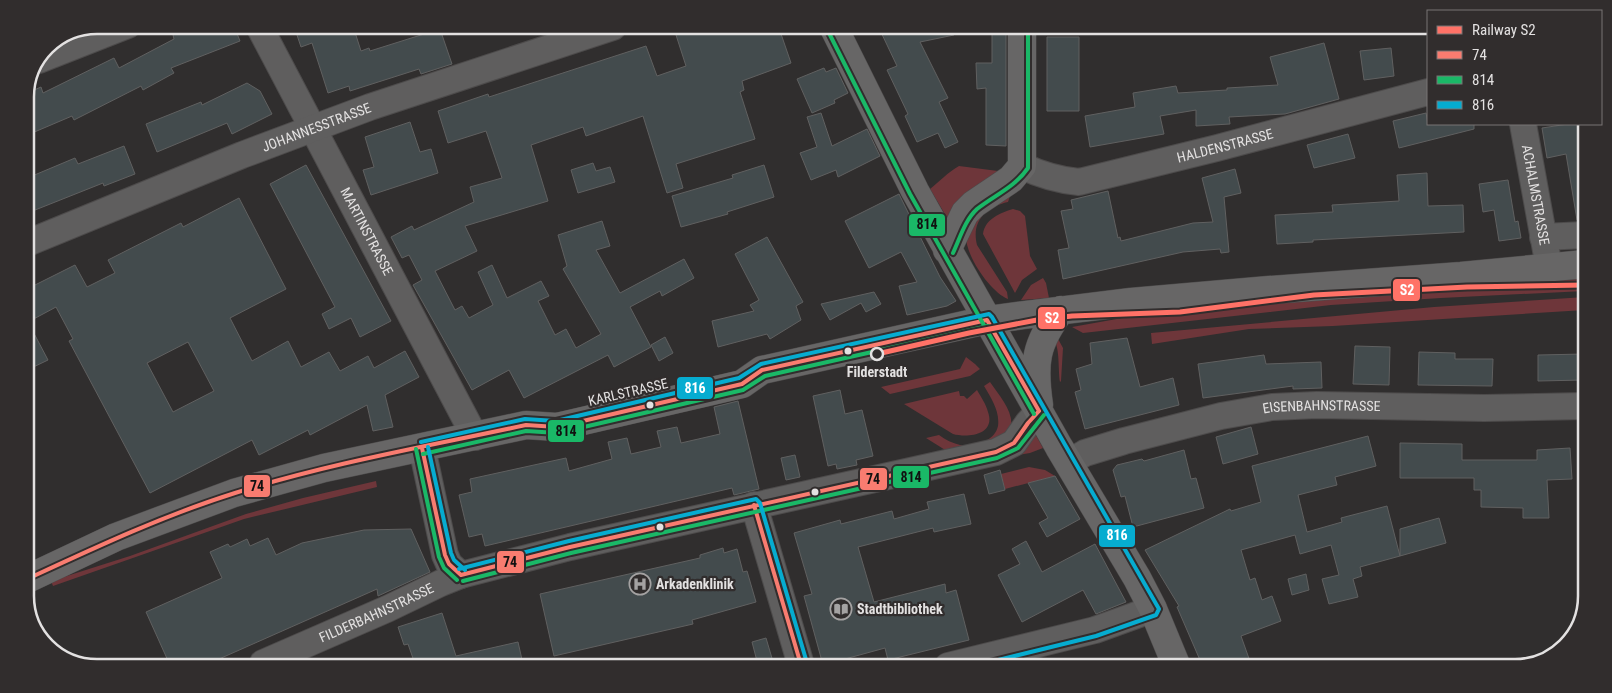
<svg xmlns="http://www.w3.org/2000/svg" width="1612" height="693" viewBox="0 0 1612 693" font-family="'Roboto Condensed',sans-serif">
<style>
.green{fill:#6e363a}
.building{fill:#434b4d;stroke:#606060;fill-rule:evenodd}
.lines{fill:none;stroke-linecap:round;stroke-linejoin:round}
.minor-casing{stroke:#4d4b4b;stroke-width:28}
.major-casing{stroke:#4d4b4b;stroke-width:29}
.minor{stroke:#5f5e5e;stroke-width:26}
.major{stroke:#676666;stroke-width:28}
.bus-1-casing{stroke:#312d2d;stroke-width:8}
.bus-2-casing{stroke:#312d2d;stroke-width:8}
.bus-3-casing{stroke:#312d2d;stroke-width:8}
.bus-1{stroke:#f97c70;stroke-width:4}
.bus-2{stroke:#1ab867;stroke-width:4}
.bus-3{stroke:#06acd0;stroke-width:4}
.rail-1-casing{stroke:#312d2d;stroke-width:9}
.rail-1{stroke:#ff7267;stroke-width:5}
.bus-dot{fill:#e3e1e1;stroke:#312d2d;stroke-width:2}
.stop-dot{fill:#312d2d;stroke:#e3e1e1;stroke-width:2.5}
.labels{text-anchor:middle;stroke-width:4.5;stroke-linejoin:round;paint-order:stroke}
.street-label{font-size:14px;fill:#e3e1e1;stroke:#312d2d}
.stop-label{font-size:14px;font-weight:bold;fill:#e3e1e1;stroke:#312d2d}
.poi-label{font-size:14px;font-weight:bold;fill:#e3e1e1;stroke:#312d2d;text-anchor:start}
.rim{fill:none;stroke:#e3e1e1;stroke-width:2.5}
.line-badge{stroke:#312d2d;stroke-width:2}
.badge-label{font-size:14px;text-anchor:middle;font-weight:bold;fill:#fff}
.pale-badge-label{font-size:14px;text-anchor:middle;font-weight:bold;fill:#111}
</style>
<rect width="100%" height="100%" fill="#302e2e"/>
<!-- green -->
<path class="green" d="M959,166L998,171L1004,177L949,221L930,189C939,182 948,172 959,166Z
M1012,190L1008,202C986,207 971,221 977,245L1007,292L1008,299C989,292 955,243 969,223C974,216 1003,197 1012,190Z
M1013,209L1020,211L1025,216L1030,256L1037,269L1022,280L1015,293L983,234C985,219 1000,213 1013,209Z
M1585,276V291L1441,298L1331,305L1083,333L1072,327L1139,315Z
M1043,278L1046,283L1049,298L1021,300L1031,285Z
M1585,297V310L1333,326L1249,329L1152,344L1151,333L1434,307Z
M1057,337L1063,348L1061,381L1060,382C1058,371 1060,348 1054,340Z
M966,357L975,364L980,369L970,376L890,394L881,387L960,369Z
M990,382C1001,398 1019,417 1008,436L950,453L926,438L939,435C946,440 952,443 960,445C974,448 995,441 998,426C1000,411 991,398 984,386Z
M977,390C981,397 986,404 988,412C996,435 968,438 953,434L904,404L959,391L960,396H964L967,399Z
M1033,430L1043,448L1030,453L1018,455Z
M1029,467L1045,470L1055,476L1005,489L1001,474Z
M376,481L377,487L244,519L53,586L51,581L130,556L246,514L303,498Z"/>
<!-- building -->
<path class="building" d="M198,25L234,26L240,41L171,68L174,73L143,90L141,86L74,120L72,116L25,136V94L41,87L43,93L114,58L119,68L174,39L173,35Z
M294,26H353L361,51L369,48L370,51L440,29L452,64L421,74L419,69L350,91L349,86L328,93L312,43L301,47Z
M700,27L779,28L791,63L742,81L744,90L740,92L755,139L676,164L683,188L667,193L643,116L586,136L583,127L531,145L548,201L465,226L477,251L435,271L455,310L462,306L469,318L493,305L478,272L492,265L507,298L541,281L549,296L538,301L555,335L566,329L576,348L601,334L563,269L567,266L558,235L602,221L610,246L596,250L620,293L684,259L694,278L662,296L660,291L630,307L651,347L614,367L608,355L524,398L509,370L472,390L413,285L422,280L409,255L402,258L391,237L412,226L414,230L474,202L470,187L502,178L486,131L448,143L438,111L488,94L489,97L646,46L657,76L686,66L676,35Z
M879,28H954V35L920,42L948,98L939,102L958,142L945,148L938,133L917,142L905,116L908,114L887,70L897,66Z
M992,28H1006V146L986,145V88L977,89L976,63H992Z
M1047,37H1079V111H1047Z
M1324,43L1339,99L1285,114L1229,117L1230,124L1196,126V110L1160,116L1164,134L1090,147L1085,116L1135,107L1133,93L1176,86L1178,93L1227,90V88L1278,85L1270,57Z
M1391,48L1394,76L1364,80L1360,51Z
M824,68L826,72L836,68L848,93L834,100L835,103L812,113L797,79Z
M247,83L260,91L272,114L232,134L227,123L157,152L146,124L201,102L202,105Z
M821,113L832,146L867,129L880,156L838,177L836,170L811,180L800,153L817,147L807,117Z
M1426,113L1428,124H1474V129L1399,148L1393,121Z
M410,122L420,152L431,149L438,173L371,195L363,170L374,167L365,137Z
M1568,124H1581L1585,144H1586V220H1577L1566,154L1547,158L1542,128Z
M1348,134L1355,158L1314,168L1307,145Z
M124,146L135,174L104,186L103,183L25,214V179L75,158L78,164Z
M593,163L596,171L610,167L615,182L578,193L571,170Z
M306,165L391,321L360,337L351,318L329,329L322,314L335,307L270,184Z
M764,165L774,197L727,212L728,214L681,227L672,196L733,178L732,175Z
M1235,169L1241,193L1224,197L1229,252L1221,253L1220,249L1183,252L1063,279L1058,250L1069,248L1061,211L1073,209L1071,200L1108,191L1118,238L1120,237L1121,241L1193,223L1213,222L1202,178Z
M1427,173L1428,206L1463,205L1464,232L1313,240V242L1277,244L1275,215L1333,212L1332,205L1399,201L1397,175Z
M1508,180L1515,222L1518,221L1521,238L1499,241L1494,210L1483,212L1479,184Z
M899,194L940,277L956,301L947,306L907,315L899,286L917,282L901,252L869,268L845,221Z
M239,198L286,289L230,318L252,361L288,341L301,367L329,352L340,371L368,356L374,368L405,351L419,377L385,395L393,427L373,431L367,405L310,435L308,430L259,455L252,440L150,493L69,341L73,339L56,307L28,322L48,360L25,371V290L75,265L87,287L115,273L108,260L181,223L183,227ZM188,342L214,391L173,412L147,363Z
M767,237L803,302L796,306L801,320L770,339L767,334L718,347L712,321L754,311L750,305L759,300L735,254Z
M874,292L881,304L866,312L861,303L830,320L821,304Z
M665,337L673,353L659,361L651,345Z
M1127,338L1140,387L1173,378L1179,405L1085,429L1075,392L1081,390L1076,369L1092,364L1090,343Z
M1355,346L1390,347L1389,385L1353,384Z
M1419,352L1455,353V359H1493L1492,386L1418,385Z
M1584,354V380L1538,381V355Z
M1264,355L1266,364L1321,362L1322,388L1293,389V386L1203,398L1198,364Z
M840,390L845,414L862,410L873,456L856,460L857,465L837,469L836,464L828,466L813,396Z
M738,401L759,489L734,495L732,488L485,546L482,534L469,537L459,495L472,492L470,479L566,458L569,471L612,459L608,442L627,438L631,454L661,447L657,431L677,427L681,443L720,434L714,407Z
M1251,427L1258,454L1223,464L1216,437Z
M1368,436L1376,466L1335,477L1337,485L1298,495L1307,532L1342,522L1341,518L1387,506L1400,556L1360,567L1362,576L1353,579L1358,597L1329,604L1322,579L1339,575L1331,545L1300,554L1295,535L1241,550L1250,580L1255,578L1262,600L1272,596L1281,621L1241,636L1252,667H1203L1177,607L1179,606L1145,550L1230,509L1231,511L1261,502L1252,466Z
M1400,443L1462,444V460H1537V450L1570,448L1572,479L1547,480L1549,518H1523V508L1481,507V490H1474V478H1400Z
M1184,450L1191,479L1196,478L1204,508L1133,527L1125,496L1121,497L1113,470L1117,465L1142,459L1144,461Z
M795,455L800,477L786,480L781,458Z
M1000,470L1005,490L989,494L984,475Z
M1055,476L1080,519L1047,537L1039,523L1048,518L1028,483Z
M964,494L971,524L934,532L933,528L858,547L874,602L945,584L946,593L956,590L969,640L888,660L885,648L823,665L804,596L812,594L794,533L840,520L841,524L892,511L894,519L929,509L927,502Z
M1439,518L1446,543L1400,556V529Z
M411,529L430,572L378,596L377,589L210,663H169L146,612L222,578L210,552L228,544L230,547L247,539L250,546L268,538L276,555L302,543L364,530Z
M1026,541L1042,572L1095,544L1126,602L1096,614L1083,590L1022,622L998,575L1020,564L1012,549Z
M723,548L724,553L737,549L743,572L747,571L756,602L692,620L693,624L554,656L540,594L700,558V555Z
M1306,574L1309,590L1292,595L1288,579Z
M442,613L456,656L518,642L523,664H415L408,644L404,645L398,627Z
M766,638L774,665H758L752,642Z"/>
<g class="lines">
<!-- minor casing -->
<g class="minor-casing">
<g id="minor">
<path id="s1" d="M259,26L475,437"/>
<path d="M39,60L128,25"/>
<path id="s2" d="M1523,124L1549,267"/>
<path id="s3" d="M1022,166C1041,175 1058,180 1079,182L1217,148L1428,92"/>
<path d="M1543,237L1585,235"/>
<path id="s4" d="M25,244L242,155L370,107L613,27"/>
<path d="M422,448L445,555L449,564L461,575"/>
<path id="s5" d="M1068,463L1085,453L1124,441L1221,416L1272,407L1317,405L1484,408L1584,406"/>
<path d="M754,505L801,665"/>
<path id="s6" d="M263,663L387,609L441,583L461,575L570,547L996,452L1014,443L1028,423L1039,411"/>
<path d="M948,666L1095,630L1153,609"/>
</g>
</g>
<!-- major casing -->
<g class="major-casing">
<path id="major" d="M834,28L915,191L1059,447L1137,578L1153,609L1177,667
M947,250L965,213L974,204L1011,179L1022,166V28
M1039,405C1033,363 1035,344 1061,310
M25,580L116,537L234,493L324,468L526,425L557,427L742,384L762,370L987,320L1024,315L1131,302L1269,290L1461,276L1585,264"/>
</g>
<!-- minor -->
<use href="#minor" class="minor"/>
<!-- major -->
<use href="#major" class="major"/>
<!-- bus-1 casing -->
<g class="bus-1-casing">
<path id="bus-1" d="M987,320L1039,411
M422,448L445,555L449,564L461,575L570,547L996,452L1014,443L1028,423L1039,411
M754,505L801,665
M25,580C94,548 162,516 235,493C330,463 429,446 526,425L557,427L742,384L762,370L987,320"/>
</g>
<!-- bus-2 casing -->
<g class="bus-2-casing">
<path id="bus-2" d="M828,31L910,194L1034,414
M953,253C960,238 965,220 977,209C995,195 1015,187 1028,168V28
M416,449L439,557L444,568L457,580
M423,454L526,431L558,433L743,390L765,376L988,326
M463,581L571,553L997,458L1018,448L1044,415"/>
</g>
<!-- bus-3 casing -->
<g class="bus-3-casing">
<path id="bus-3" d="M421,442L525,419L556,421L739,378L761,364L989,314L992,317L1159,609L1156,615L1096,636L974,666
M428,447L451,553L454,560L465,570
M459,569L569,541L756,499L760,503L807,663"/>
</g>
<!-- bus-1 -->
<use href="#bus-1" class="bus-1"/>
<!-- bus-2 -->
<use href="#bus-2" class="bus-2"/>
<!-- bus-3 -->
<use href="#bus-3" class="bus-3"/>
<!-- rail-1 casing -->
<g class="rail-1-casing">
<path id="rail-1" d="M877,354L969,333L1037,320L1072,316L1180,312L1314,295L1467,287L1585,285"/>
</g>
<!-- rail-1 -->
<use href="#rail-1" class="rail-1"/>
</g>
<!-- icons -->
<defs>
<g id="hospital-ring" transform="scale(1.125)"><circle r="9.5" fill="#312d2d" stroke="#a4a2a2" stroke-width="1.5"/><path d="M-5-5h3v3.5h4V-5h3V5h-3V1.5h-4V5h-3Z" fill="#a4a2a2"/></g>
<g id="library-ring" transform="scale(1.125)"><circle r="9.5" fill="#312d2d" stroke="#a4a2a2" stroke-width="1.5"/><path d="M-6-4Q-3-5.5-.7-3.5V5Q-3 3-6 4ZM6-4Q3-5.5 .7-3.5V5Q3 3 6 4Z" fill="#a4a2a2"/></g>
</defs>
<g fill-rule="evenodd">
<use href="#hospital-ring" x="640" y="584"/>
<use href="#library-ring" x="841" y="609"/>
</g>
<!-- markers -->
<g class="bus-dot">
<circle cx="848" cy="351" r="4.5"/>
<circle cx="650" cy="405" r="4.5"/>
<circle cx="815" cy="492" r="4.5"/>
<circle cx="660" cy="527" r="4.5"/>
</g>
<circle class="stop-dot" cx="877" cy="354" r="6"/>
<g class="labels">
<!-- street labels -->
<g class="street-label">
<text dy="5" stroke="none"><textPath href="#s4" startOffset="314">JOHANNESSTRASSE</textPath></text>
<text dy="5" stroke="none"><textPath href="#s3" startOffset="210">HALDENSTRASSE</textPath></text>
<text dy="5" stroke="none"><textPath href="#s2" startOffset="72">ACHALMSTRASSE</textPath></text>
<text dy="5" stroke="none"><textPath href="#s1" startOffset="232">MARTINSTRASSE</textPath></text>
<text transform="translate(628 392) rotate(-13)" y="5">KARLSTRASSE</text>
<text dy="5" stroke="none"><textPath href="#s5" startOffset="262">EISENBAHNSTRASSE</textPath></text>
<text dy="5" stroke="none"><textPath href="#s6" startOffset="124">FILDERBAHNSTRASSE</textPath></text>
</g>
<!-- stop labels -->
<g class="stop-label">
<text x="877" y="377">Filderstadt</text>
</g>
<!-- poi labels -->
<g class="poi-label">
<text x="656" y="589">Arkadenklinik</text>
<text x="857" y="614">Stadtbibliothek</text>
</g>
</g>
<!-- crop -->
<path d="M0 0H1612V693H0ZM97 34H1515A63 63 0 0 1 1578 97V596A63 63 0 0 1 1515 659H97A63 63 0 0 1 34 596V97A63 63 0 0 1 97 34Z" fill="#312d2d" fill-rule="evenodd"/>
<path class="rim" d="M97 34H1515A63 63 0 0 1 1578 97V596A63 63 0 0 1 1515 659H97A63 63 0 0 1 34 596V97A63 63 0 0 1 97 34Z"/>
<g class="line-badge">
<rect x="908" y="213" width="38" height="24" rx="5" fill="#1ab867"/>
<rect x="1392" y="278" width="29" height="24" rx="5" fill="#ff7267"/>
<rect x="1037" y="306" width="29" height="24" rx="5" fill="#ff7267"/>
<rect x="676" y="376" width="38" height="24" rx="5" fill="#06acd0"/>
<rect x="547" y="419" width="38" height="24" rx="5" fill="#1ab867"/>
<rect x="892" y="465" width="38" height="24" rx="5" fill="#1ab867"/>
<rect x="859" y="467" width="29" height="24" rx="5" fill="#f97c70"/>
<rect x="243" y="474" width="28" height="24" rx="5" fill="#f97c70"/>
<rect x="1098" y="524" width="38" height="24" rx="5" fill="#06acd0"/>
<rect x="496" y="550" width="29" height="24" rx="5" fill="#f97c70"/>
</g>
<g class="badge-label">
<text x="1407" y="295">S2</text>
<text x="1052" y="323">S2</text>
<text x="695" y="393">816</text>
<text x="1117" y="540">816</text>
</g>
<g class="pale-badge-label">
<text x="927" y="229">814</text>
<text x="566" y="436">814</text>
<text x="911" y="482">814</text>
<text x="873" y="484">74</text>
<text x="257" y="491">74</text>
<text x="510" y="567">74</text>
</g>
<!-- legend -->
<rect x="1427" y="10" width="175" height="115" fill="#312d2d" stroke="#787575"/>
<rect x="1437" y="26" width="25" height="8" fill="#ff7267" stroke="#787575"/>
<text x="1472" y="35" font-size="15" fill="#e3e1e1">Railway S2</text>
<rect x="1437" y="51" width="25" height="8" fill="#f97c70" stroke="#787575"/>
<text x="1472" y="60" font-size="15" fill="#e3e1e1">74</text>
<rect x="1437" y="76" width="25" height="8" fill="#1ab867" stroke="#787575"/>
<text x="1472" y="85" font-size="15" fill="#e3e1e1">814</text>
<rect x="1437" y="101" width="25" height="8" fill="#06acd0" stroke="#787575"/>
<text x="1472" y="110" font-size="15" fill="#e3e1e1">816</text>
</svg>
